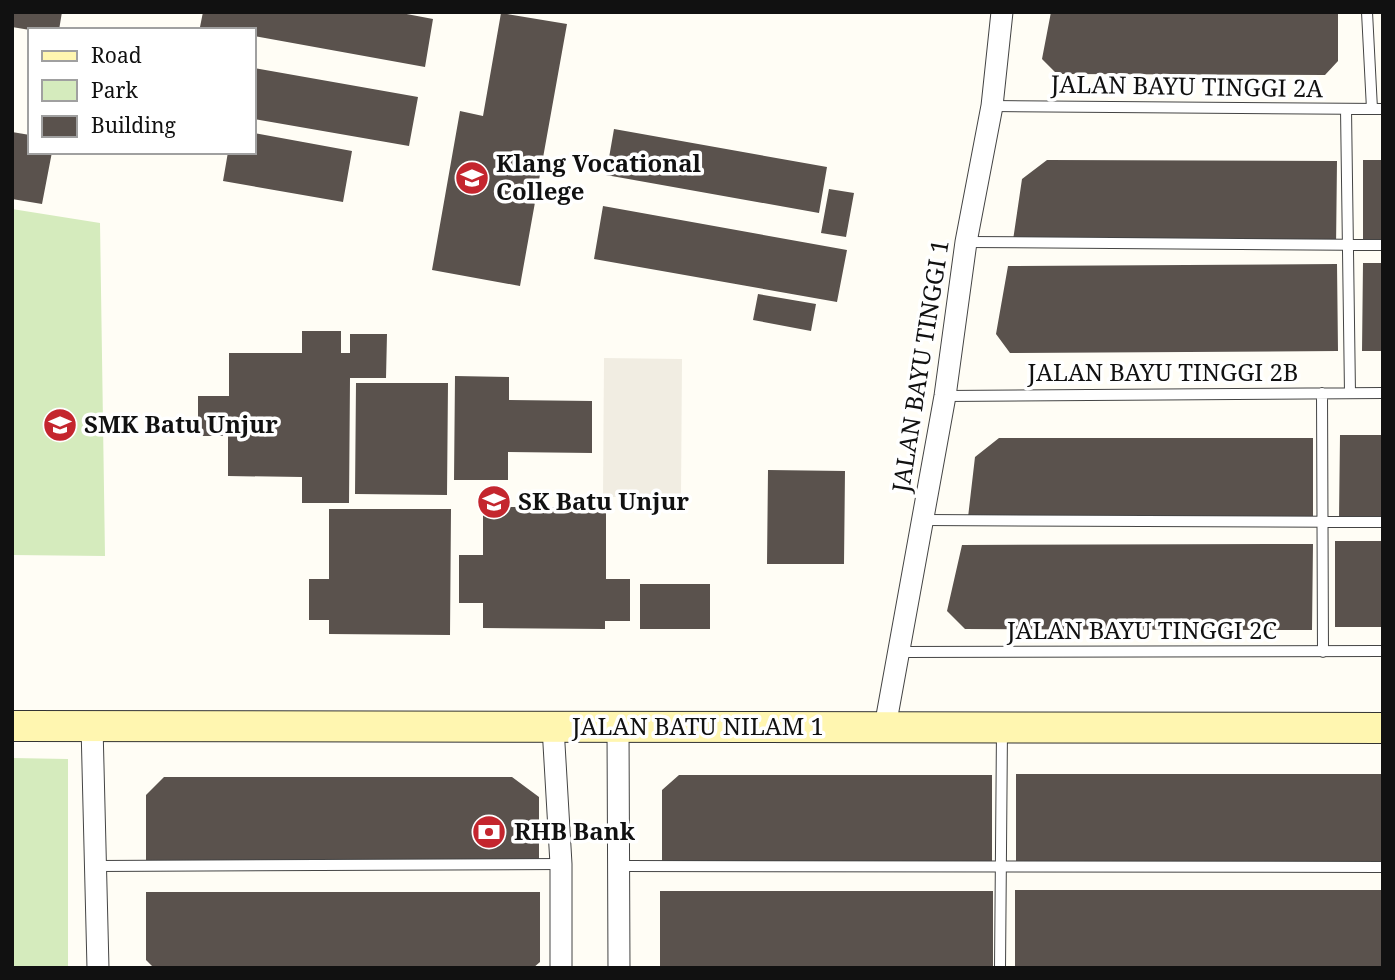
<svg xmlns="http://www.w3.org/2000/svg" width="1395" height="980" viewBox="0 0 1395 980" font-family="'Noto Serif',serif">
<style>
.green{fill:#d5ebbd}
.plaza{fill:#f1ede2}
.building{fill:#5a524d}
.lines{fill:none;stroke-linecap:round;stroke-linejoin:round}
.lane-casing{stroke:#444;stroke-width:12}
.street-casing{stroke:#444;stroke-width:23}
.secondary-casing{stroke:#333;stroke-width:32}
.lane{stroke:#fff;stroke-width:10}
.street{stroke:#fff;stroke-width:21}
.secondary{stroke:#fff6b0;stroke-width:30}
.labels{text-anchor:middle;stroke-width:7;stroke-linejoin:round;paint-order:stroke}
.street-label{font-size:24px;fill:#111;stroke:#fff}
.poi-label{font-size:24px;font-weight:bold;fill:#111;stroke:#fff;text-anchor:start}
</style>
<rect width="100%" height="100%" fill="#fffdf5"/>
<!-- green -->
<path class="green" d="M12,209L100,223L105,556L12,555Z
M12,758L68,759V968H12Z"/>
<!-- plaza -->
<path class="plaza" d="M604,358L682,359L681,497H603Z"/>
<!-- building -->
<path class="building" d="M12,12H62L59,30H30L12,27Z
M203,12H396L433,19L425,67L254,36V30H216L200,27Z
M1051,12H1338V61L1325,75L1057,74L1042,59Z
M501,13L567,24L520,286L432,270L460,111L483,116Z
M254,68L418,97L409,146L254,119Z
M614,129L827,167L819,213L606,175Z
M12,132L30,135V152H52L42,204L12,199Z
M254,133L352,151L343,202L223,181L228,152H254Z
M1047,160L1337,161L1336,248L1012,247L1022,179Z
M1363,160H1383V245L1363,246Z
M829,189L854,193L846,237L821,233Z
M603,206L847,250L837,302L594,259Z
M1363,263H1383V351H1362Z
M1337,264L1338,351L1010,353L996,334L1008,266Z
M758,294L816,304L811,331L753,320Z
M302,331H341V353H350V334H387L386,378H350L349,503H302V477L228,476V436H198V396H229V353H302Z
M455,376L509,377V400L592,401V453L508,452V480H454Z
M356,383H448L447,495L355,494Z
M1340,435H1383V521L1339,520Z
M999,438H1313V524L967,526L975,457Z
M768,470L845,471L844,564H767Z
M483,507H606V579H630V621H605V629L483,628V603H459V555H483Z
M329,509H451L450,635L329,634V620H309V579H329Z
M1335,541H1383V627H1335Z
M1313,544L1312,630L965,629L947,611L962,545Z
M640,584H710V629H640Z
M1016,774H1383V865H1016Z
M679,775H992V866H662V790Z
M164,777H512L539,797V867H146V795Z
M1015,890H1383V968H1015Z
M660,891H993V968H660Z
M146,892H540V962L533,968H154L146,960Z"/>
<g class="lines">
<!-- lane casing -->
<g class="lane-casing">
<path id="lane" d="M1367,12L1372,109
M992,106L1383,109
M1346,109L1350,393
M966,242L1383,245
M1322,393L1323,652
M945,396L1383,393
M924,520L1383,522
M901,652L1383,651
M97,866L561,864
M619,866L1383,867
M1000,968L1002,730"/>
</g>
<!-- street casing -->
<g class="street-casing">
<path id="street" d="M92,726L98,968
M553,727L561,864V968
M618,727L619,968
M885,727L945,396L966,242L992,106L1002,12"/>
</g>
<!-- secondary casing -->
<g class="secondary-casing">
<path id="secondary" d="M12,726L1383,728"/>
</g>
<!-- lane -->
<use href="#lane" class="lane"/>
<!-- street -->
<use href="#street" class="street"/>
<!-- secondary -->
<use href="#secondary" class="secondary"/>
</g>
<!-- icons -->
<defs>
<g id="school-disc" transform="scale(1.75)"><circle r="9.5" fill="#c4262e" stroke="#fff"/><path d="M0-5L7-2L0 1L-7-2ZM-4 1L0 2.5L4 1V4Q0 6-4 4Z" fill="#fff"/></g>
<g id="bank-disc" transform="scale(1.75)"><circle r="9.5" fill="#c4262e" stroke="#fff"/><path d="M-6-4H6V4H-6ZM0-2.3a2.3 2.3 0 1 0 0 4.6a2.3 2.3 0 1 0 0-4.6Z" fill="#fff"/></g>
</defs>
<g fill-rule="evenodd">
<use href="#school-disc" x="472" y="178"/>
<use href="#school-disc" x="60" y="425"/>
<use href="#school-disc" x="494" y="502"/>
<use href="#bank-disc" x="489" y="832"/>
</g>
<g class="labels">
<!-- street labels -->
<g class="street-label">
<text transform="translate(1187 87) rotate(1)" y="8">JALAN BAYU TINGGI 2A</text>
<text transform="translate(921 366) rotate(-81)" y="8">JALAN BAYU TINGGI 1</text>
<text x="1163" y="381">JALAN BAYU TINGGI 2B</text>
<text x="1142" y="639">JALAN BAYU TINGGI 2C</text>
<text x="698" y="735">JALAN BATU NILAM 1</text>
</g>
<!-- poi labels -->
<g class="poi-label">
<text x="496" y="172">Klang Vocational<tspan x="496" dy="28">College</tspan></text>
<text x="84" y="433">SMK Batu Unjur</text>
<text x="518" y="510">SK Batu Unjur</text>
<text x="514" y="840">RHB Bank</text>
</g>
</g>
<!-- border -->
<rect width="1395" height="980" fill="none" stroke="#111111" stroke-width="28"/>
<!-- legend -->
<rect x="28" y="28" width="228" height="126" fill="#ffffff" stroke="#a0a0a0" stroke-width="2"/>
<rect x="42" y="51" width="35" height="10" fill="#fff6b0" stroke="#a0a0a0" stroke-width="2"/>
<text x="91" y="63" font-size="21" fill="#111111">Road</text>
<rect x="42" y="80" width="35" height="21" fill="#d5ebbd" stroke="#a0a0a0" stroke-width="2"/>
<text x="91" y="98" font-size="21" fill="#111111">Park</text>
<rect x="42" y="116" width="35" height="21" fill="#5a524d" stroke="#a0a0a0" stroke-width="2"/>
<text x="91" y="133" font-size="21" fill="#111111">Building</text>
</svg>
